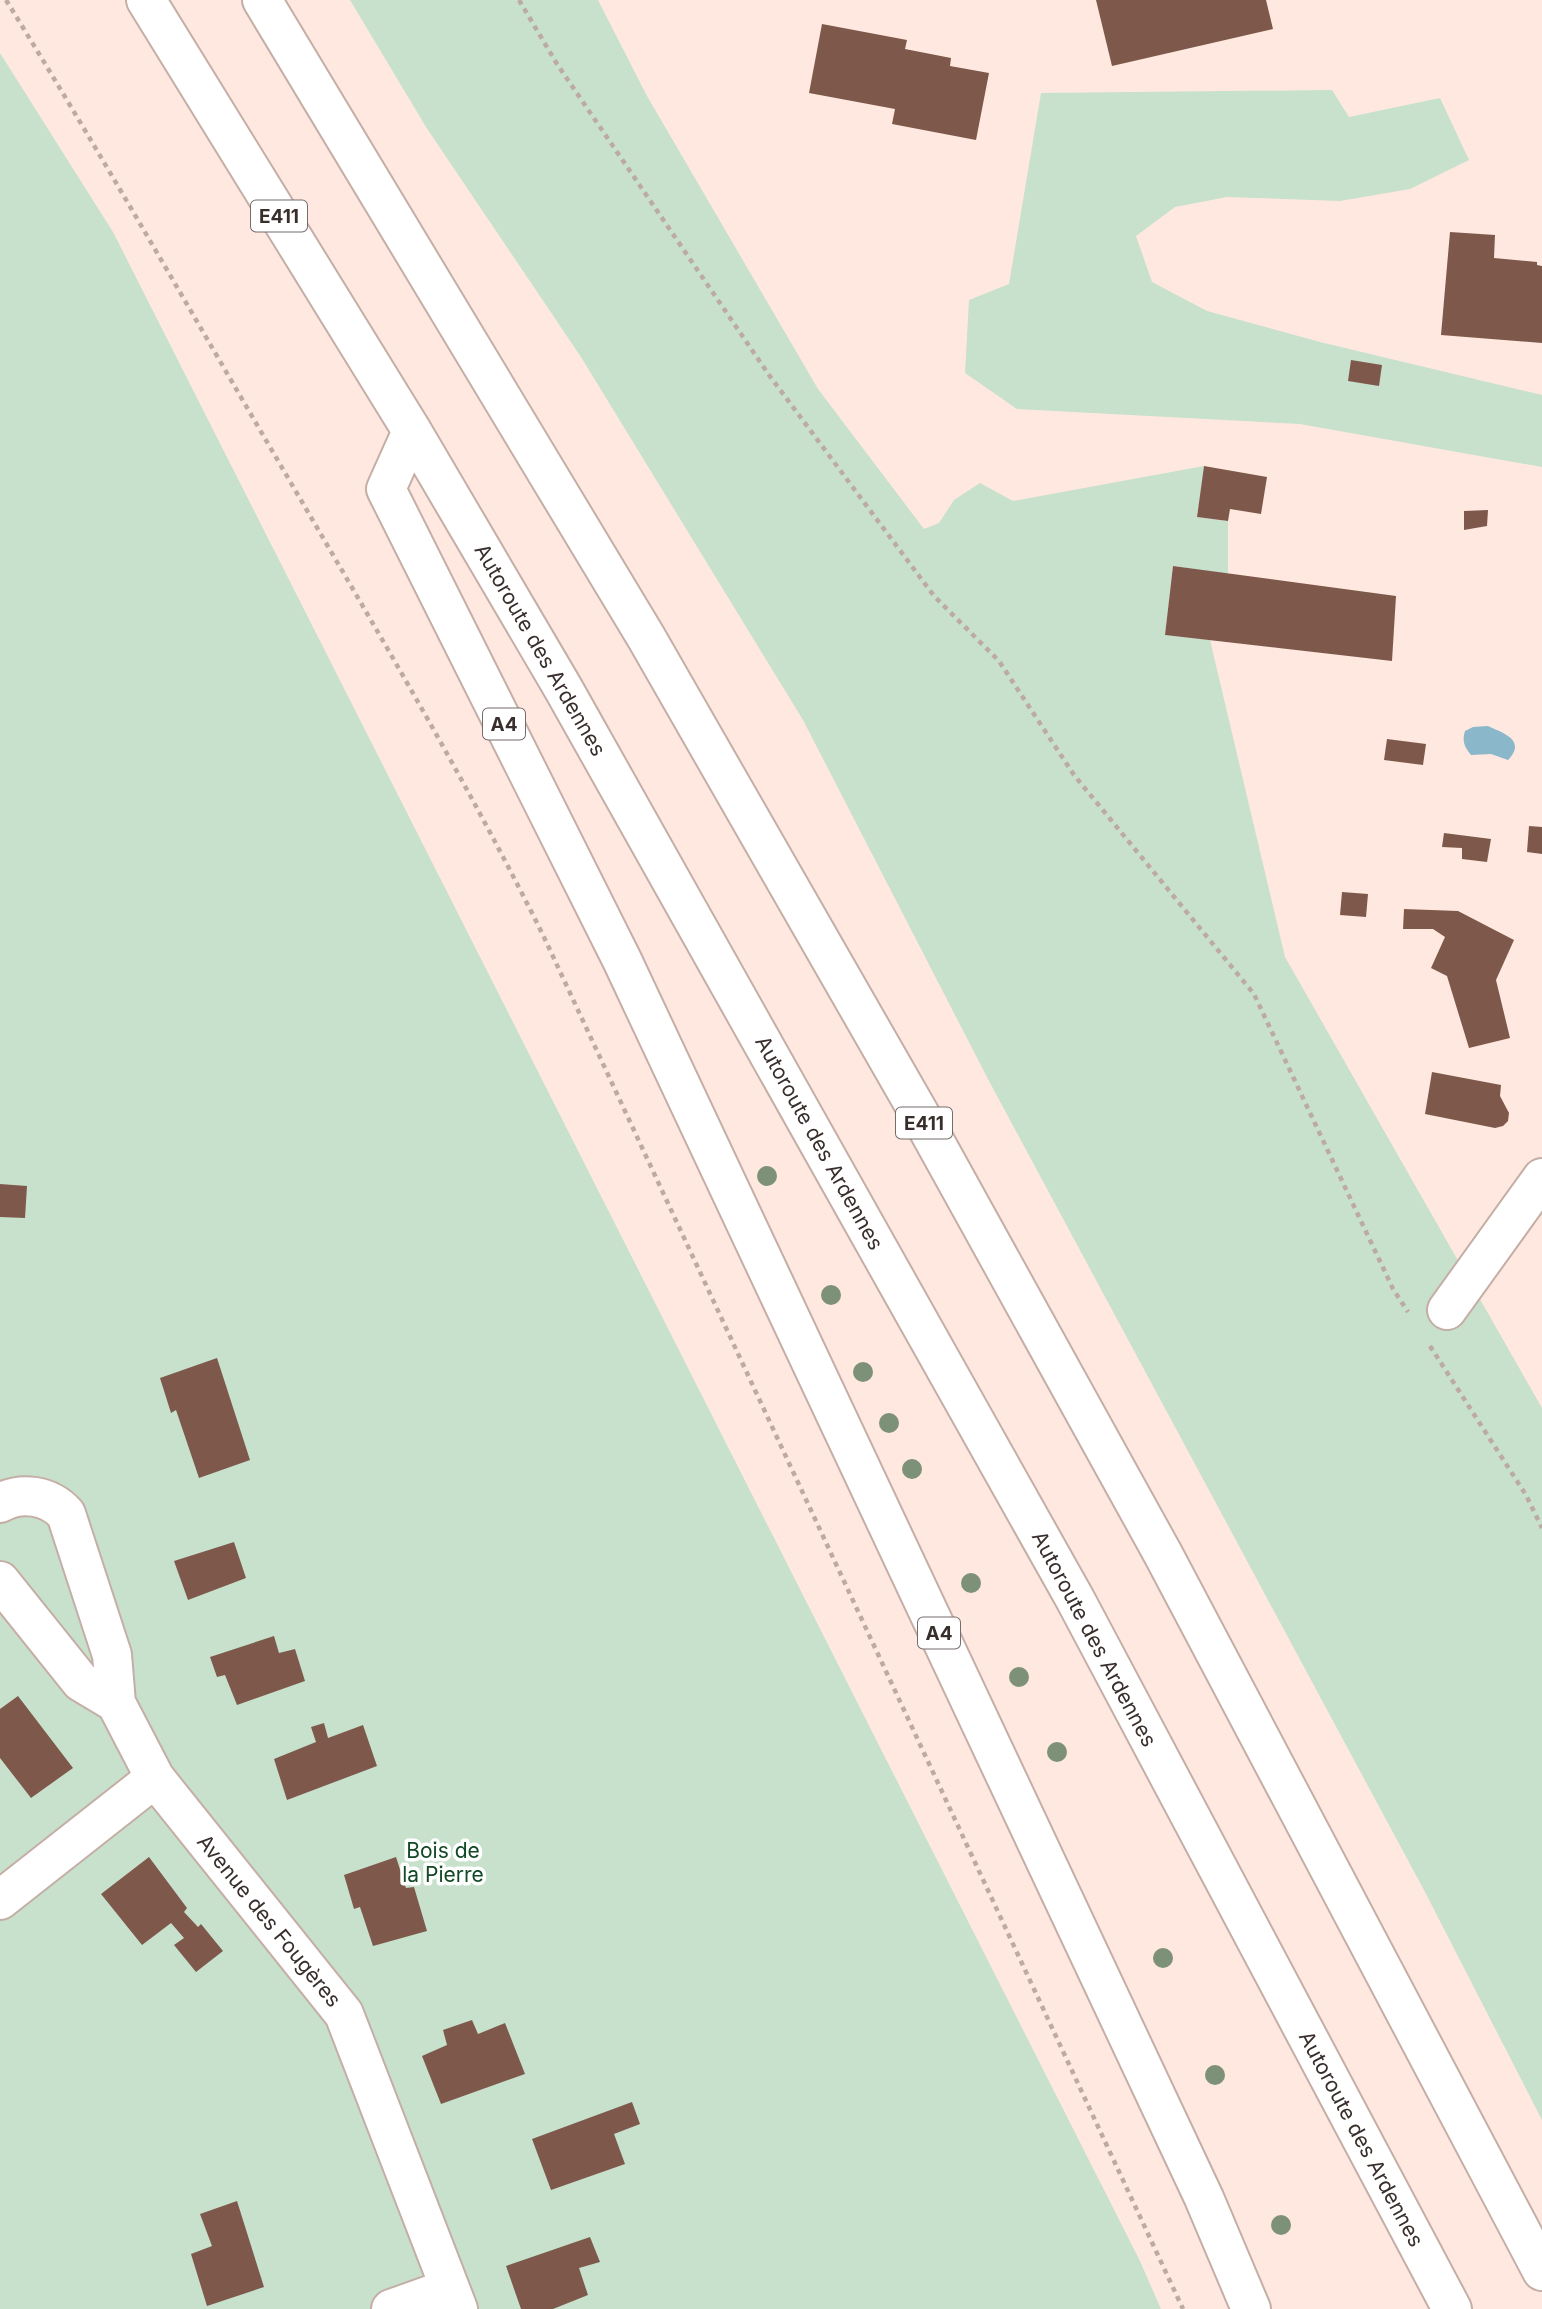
<svg xmlns="http://www.w3.org/2000/svg" width="1542" height="2309" viewBox="0 0 1542 2309" font-family="Inter,sans-serif">
<style>
.green{fill:#c7e1cc}
.water{fill:#8ab7c9}
.building{fill:#7e594b}
.lines{fill:none;stroke-linecap:round;stroke-linejoin:round}
.street-casing{stroke:#c4aea6;stroke-width:42}
.highway-casing{stroke:#c4aea6;stroke-width:42}
.path{stroke:#bcaaa3;stroke-width:4.5;stroke-dasharray:5 5;stroke-linecap:butt}
.street{stroke:#fff;stroke-width:38}
.highway{stroke:#fff;stroke-width:38}
.tree{fill:#7d9179}
.labels{text-anchor:middle;stroke-width:7;stroke-linejoin:round;paint-order:stroke}
.shield{fill:#fff;stroke:#746d6b;stroke-width:2}
.shield-label{font-size:19px;font-weight:bold;fill:#382f2c}
.street-label{font-size:21px;fill:#382f2c;stroke:#fff}
.park-label{font-size:21px;fill:#124925;stroke:#fff}
</style>
<rect width="100%" height="100%" fill="#ffe8df"/>
<!-- green -->
<path class="green" d="M350,0H598L647,96L818,389L924,529L939,523L954,500L980,483L1013,501L1204,466L1197,517L1228,521V574L1173,566L1165,635L1210,640L1285,957L1542,1408V2120L1425,1892L989,1081L803,720L581,357L426,127Z
M0,53L113,232L1139,2259L1161,2309H0Z
M1332,90L1349,117L1440,98L1469,160L1410,189L1340,201L1227,197L1175,207L1136,236L1152,282L1207,311L1320,342L1542,395V467L1300,424L1017,409L965,373L969,300L1009,284L1041,93Z"/>
<!-- water -->
<path class="water" d="M1488,726C1503,733 1527,740 1508,760L1491,754L1471,755C1464,746 1462,741 1465,731L1473,727Z"/>
<!-- building -->
<path class="building" d="M1096,0H1266L1273,29L1112,66Z
M822,24L907,40L905,49L951,58L950,66L989,73L976,140L892,124L895,109L809,93Z
M1450,232L1495,235L1494,258L1537,262V265L1542,266V343L1441,335Z
M1351,360L1382,365L1379,386L1348,381Z
M1204,466L1267,477L1261,514L1230,509L1228,521L1197,517Z
M1488,510L1487,526L1464,530V511Z
M1173,566L1396,596L1392,661L1165,635Z
M1387,739L1426,744L1423,765L1384,760Z
M1529,826L1542,827V854L1527,852Z
M1444,833L1491,839L1487,862L1462,859V848L1442,847Z
M1342,892L1368,894L1366,917L1340,915Z
M1404,909L1458,911L1514,940L1496,980L1510,1038L1469,1048L1447,976L1431,968L1445,937L1433,929H1403Z
M1432,1072L1501,1085L1500,1096L1509,1113L1508,1121L1503,1126L1495,1128L1425,1114Z
M0,1184L27,1186L25,1218L0,1217Z
M217,1358L250,1460L199,1478L176,1410L171,1413L160,1378Z
M234,1542L246,1578L188,1600L174,1561Z
M274,1636L279,1653L295,1649L305,1681L237,1705L225,1675L217,1677L210,1657Z
M18,1696L73,1768L31,1798L0,1758V1709Z
M324,1723L328,1738L363,1725L377,1766L287,1800L274,1759L316,1742L311,1727Z
M149,1857L187,1908L184,1912L198,1927L201,1924L223,1951L196,1972L174,1945L184,1938L171,1923L142,1945L101,1894Z
M396,1857L406,1888L414,1887L427,1931L373,1946L360,1907L354,1909L344,1875Z
M472,2020L478,2034L505,2023L525,2074L441,2104L422,2056L447,2045L443,2030Z
M632,2102L640,2124L614,2134L625,2164L551,2190L532,2139Z
M237,2201L264,2287L207,2306L191,2254L212,2246L200,2214Z
M590,2237L600,2262L579,2268L588,2295L553,2309H521L506,2266Z"/>
<g class="lines">
<!-- street casing -->
<g class="street-casing">
<path id="street" d="M1447,1310L1542,1178
M0,1503C21,1491 49,1495 66,1514L112,1655L116,1703L155,1778L344,2014L458,2309
M0,1581L81,1682L116,1703
M0,1900L155,1778
M391,2309L450,2288"/>
</g>
<!-- highway casing -->
<g class="highway-casing">
<path id="highway" d="M146,0L412,431L563,688L1075,1599L1452,2309
M262,0L646,637L919,1113L1163,1554L1542,2271
M412,431L386,489L622,960L1204,2198L1251,2309"/>
</g>
<!-- path -->
<path class="path" d="M6,0C102,155 192,314 284,471C373,624 464,776 543,935L1183,2309
M519,0L557,64L769,375L934,596L999,661L1074,775L1254,994L1393,1289L1408,1312
M1430,1346L1526,1495L1542,1528"/>
<!-- street -->
<use href="#street" class="street"/>
<!-- highway -->
<use href="#highway" class="highway"/>
</g>
<!-- trees -->
<g class="tree">
<circle cx="767" cy="1176" r="10"/>
<circle cx="831" cy="1295" r="10"/>
<circle cx="863" cy="1372" r="10"/>
<circle cx="889" cy="1423" r="10"/>
<circle cx="912" cy="1469" r="10"/>
<circle cx="971" cy="1583" r="10"/>
<circle cx="1019" cy="1677" r="10"/>
<circle cx="1057" cy="1752" r="10"/>
<circle cx="1163" cy="1958" r="10"/>
<circle cx="1215" cy="2075" r="10"/>
<circle cx="1281" cy="2225" r="10"/>
</g>
<g class="labels">
<!-- shield labels -->
<g class="shield">
<rect x="251" y="200.5" width="56" height="31" rx="5"/>
<rect x="483" y="708.5" width="42" height="31" rx="5"/>
<rect x="896" y="1107.5" width="56" height="31" rx="5"/>
<rect x="918" y="1617.5" width="42" height="31" rx="5"/>
</g>
<g class="shield-label">
<text x="279" y="223">E411</text>
<text x="504" y="731">A4</text>
<text x="924" y="1130">E411</text>
<text x="939" y="1640">A4</text>
</g>
<!-- street labels -->
<g class="street-label">
<text transform="translate(540 650) rotate(60)" y="7">Autoroute des Ardennes</text>
<text transform="translate(819 1143) rotate(61)" y="7">Autoroute des Ardennes</text>
<text transform="translate(1094 1639) rotate(62)" y="7">Autoroute des Ardennes</text>
<text transform="translate(269 1921) rotate(51)" y="7">Avenue des Fougères</text>
<text transform="translate(1361 2139) rotate(62)" y="7">Autoroute des Ardennes</text>
</g>
<!-- park labels -->
<g class="park-label">
<text x="443" y="1858">Bois de<tspan x="443" dy="24">la Pierre</tspan></text>
</g>
</g>
</svg>
